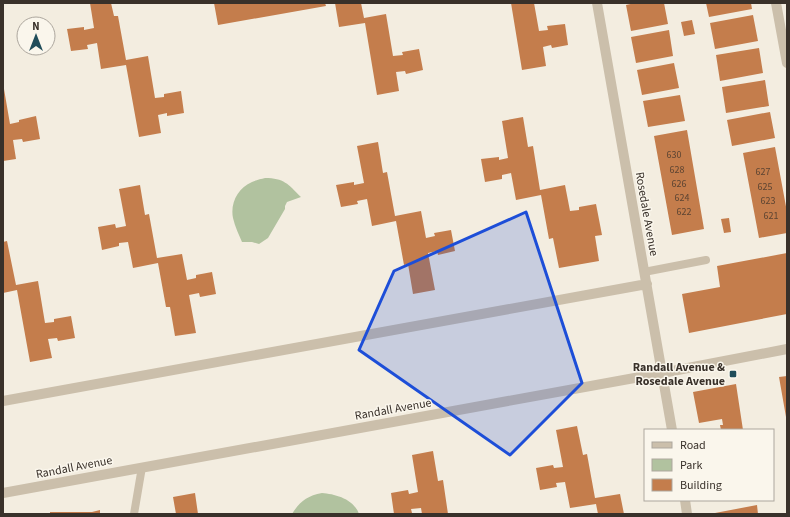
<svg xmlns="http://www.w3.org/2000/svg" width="790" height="517" viewBox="0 0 790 517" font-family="'Source Sans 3',sans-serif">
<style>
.green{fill:#b1c29f}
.building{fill:#c47d4c}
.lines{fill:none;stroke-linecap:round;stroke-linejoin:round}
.service{stroke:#cbbfab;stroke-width:8}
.minor{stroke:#cbbfab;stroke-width:10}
.tertiary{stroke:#cbbfab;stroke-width:10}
.marked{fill:#1d4ed8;fill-opacity:0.2;stroke:#1d4ed8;stroke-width:3;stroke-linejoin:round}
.poi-dot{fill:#204d5a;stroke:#faf6ec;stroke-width:1.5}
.labels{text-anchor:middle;stroke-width:3;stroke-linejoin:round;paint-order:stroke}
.number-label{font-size:10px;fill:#5c4432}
.street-label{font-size:12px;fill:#39312a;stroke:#faf6ec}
.poi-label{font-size:12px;font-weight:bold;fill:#39312a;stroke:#faf6ec;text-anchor:end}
</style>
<rect width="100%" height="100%" fill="#f3ede0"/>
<!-- green -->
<path class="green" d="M265,178C284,178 288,184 301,197L287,202L285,206V209L268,238L259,244L252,242H242C239,235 235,227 233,218C230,203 238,188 252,182C256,180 261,179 265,178Z
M322,493C335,494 354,499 359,514H292C300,501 307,496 322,493Z"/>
<!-- building -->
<path class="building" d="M90,3H111L114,16H118L126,60L148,56L155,98L164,97V94L181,91L184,113L167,116V113L158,115L161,133L139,137L126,65L101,69L97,43L87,45L88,49L71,51L67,29L84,27V30L94,28Z
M214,3H325L326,6L218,25Z
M335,3H361L364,18L386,14L393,56L403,55L402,52L419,49L423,70L406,74L405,71L396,72L399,91L377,95L365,23L339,27Z
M511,3H534L539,31L548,30L547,26L565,24L568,45L552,48L551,45L543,47L546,66L522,70Z
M635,3H664L668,24L631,31L626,5Z
M706,3H751L752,9L709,17Z
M753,15L758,41L715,49L710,23Z
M692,20L695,34L684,36L681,22Z
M669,30L673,56L636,63L631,37Z
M759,48L763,73L720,81L716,55Z
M674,63L679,88L642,95L637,70Z
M765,80L769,106L726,113L722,87Z
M3,89H4L10,124L19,122V120L36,116L40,139L23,142L22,139L13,140L16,159L3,161Z
M680,95L685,121L648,127L643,101Z
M770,112L775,138L732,146L727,120Z
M523,117L528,147L533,146L540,190L565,185L570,211L579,210V207L596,204L602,235L595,236L599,261L559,268L553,238L549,239L541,195L516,200L511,173L502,175V179L485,182L481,159L499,157V160L508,158L502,121Z
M687,130L704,229L672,235L654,136Z
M378,142L383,173L387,172L395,216L421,211L426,238L435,236L434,233L451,230L455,251L438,255L437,251L428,253L435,290L413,294L408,264L404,265L396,221L372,226L367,199L357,201L358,204L341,207L336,185L354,182V185L364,183L357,146Z
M775,147L787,212V233L759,238L743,153Z
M140,185L145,215L149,214L157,258L182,254L187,280L196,278V275L212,272L216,294L200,297L199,293L189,295L196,333L175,336L170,307H166L158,263L133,268L128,242L119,243V246L102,250L98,227L115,224L116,228L126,226L119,189Z
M729,218L731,232L724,233L721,219Z
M7,241L16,285L38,281L45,323L54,322V319L71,316L75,338L58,341L57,338L48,339L52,358L30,362L17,290L3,293V242Z
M787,253V314L689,333L682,294L720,287L717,266Z
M787,376V417H786L779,377Z
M736,384L743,430H721L720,425H723L722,419L699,423L693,392Z
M577,426L583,455L587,454L595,498L620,494L624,514H598L596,504L570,508L565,482L556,483L557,487L540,490L536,468L553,465L554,468L563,467L556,430Z
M433,451L438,481L443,480L448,514H422L421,508L411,509L412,513L403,514H394L391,493L408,490L409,494L418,492L412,455Z
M195,493L198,514H176L173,497Z
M757,505L758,514H715V513Z
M100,510V514H50V512H92Z"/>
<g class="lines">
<!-- service -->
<path class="service" d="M644,272L706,260
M134,514L142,467"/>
<!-- minor -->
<path class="minor" d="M597,3L672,430
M776,3L787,63
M3,401L647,284
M3,493L662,373
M685,500L687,514"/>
<!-- tertiary -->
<path class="tertiary" d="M662,373L787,349"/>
</g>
<!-- marked area -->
<path class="marked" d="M526,212L582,383L510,455L359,350L394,271Z"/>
<!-- markers -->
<rect class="poi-dot" x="729" y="370" width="8" height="8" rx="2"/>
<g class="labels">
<!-- number labels -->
<g class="number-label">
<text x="674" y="158">630</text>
<text x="677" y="173">628</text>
<text x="763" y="175">627</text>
<text x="679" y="187">626</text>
<text x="765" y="190">625</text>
<text x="682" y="201">624</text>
<text x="768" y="204">623</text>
<text x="684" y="215">622</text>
<text x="771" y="219">621</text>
</g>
<!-- street labels -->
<g class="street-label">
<text transform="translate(647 214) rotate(80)" y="4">Rosedale Avenue</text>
<text transform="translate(393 409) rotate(-10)" y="4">Randall Avenue</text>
<text transform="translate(74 467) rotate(-11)" y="4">Randall Avenue</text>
</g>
<!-- poi labels -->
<g class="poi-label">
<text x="725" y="371">Randall Avenue &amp;<tspan x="725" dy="14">Rosedale Avenue</tspan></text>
</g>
</g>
<!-- border -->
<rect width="790" height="517" fill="none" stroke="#39312a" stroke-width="8"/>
<!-- legend -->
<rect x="644" y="429" width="130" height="72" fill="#faf6ec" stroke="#ada79e"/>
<rect x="652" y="442" width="20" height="6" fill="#cbbfab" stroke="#ada79e"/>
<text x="680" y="449" font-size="12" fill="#39312a">Road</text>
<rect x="652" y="459" width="20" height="12" fill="#b1c29f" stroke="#ada79e"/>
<text x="680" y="469" font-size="12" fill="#39312a">Park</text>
<rect x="652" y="479" width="20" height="12" fill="#c47d4c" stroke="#ada79e"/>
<text x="680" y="489" font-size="12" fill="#39312a">Building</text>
<!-- north arrow -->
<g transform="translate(36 36)"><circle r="19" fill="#faf6ec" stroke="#ada79e"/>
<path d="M0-3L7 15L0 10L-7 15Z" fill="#204d5a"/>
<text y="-6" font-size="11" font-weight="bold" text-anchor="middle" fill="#39312a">N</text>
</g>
</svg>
